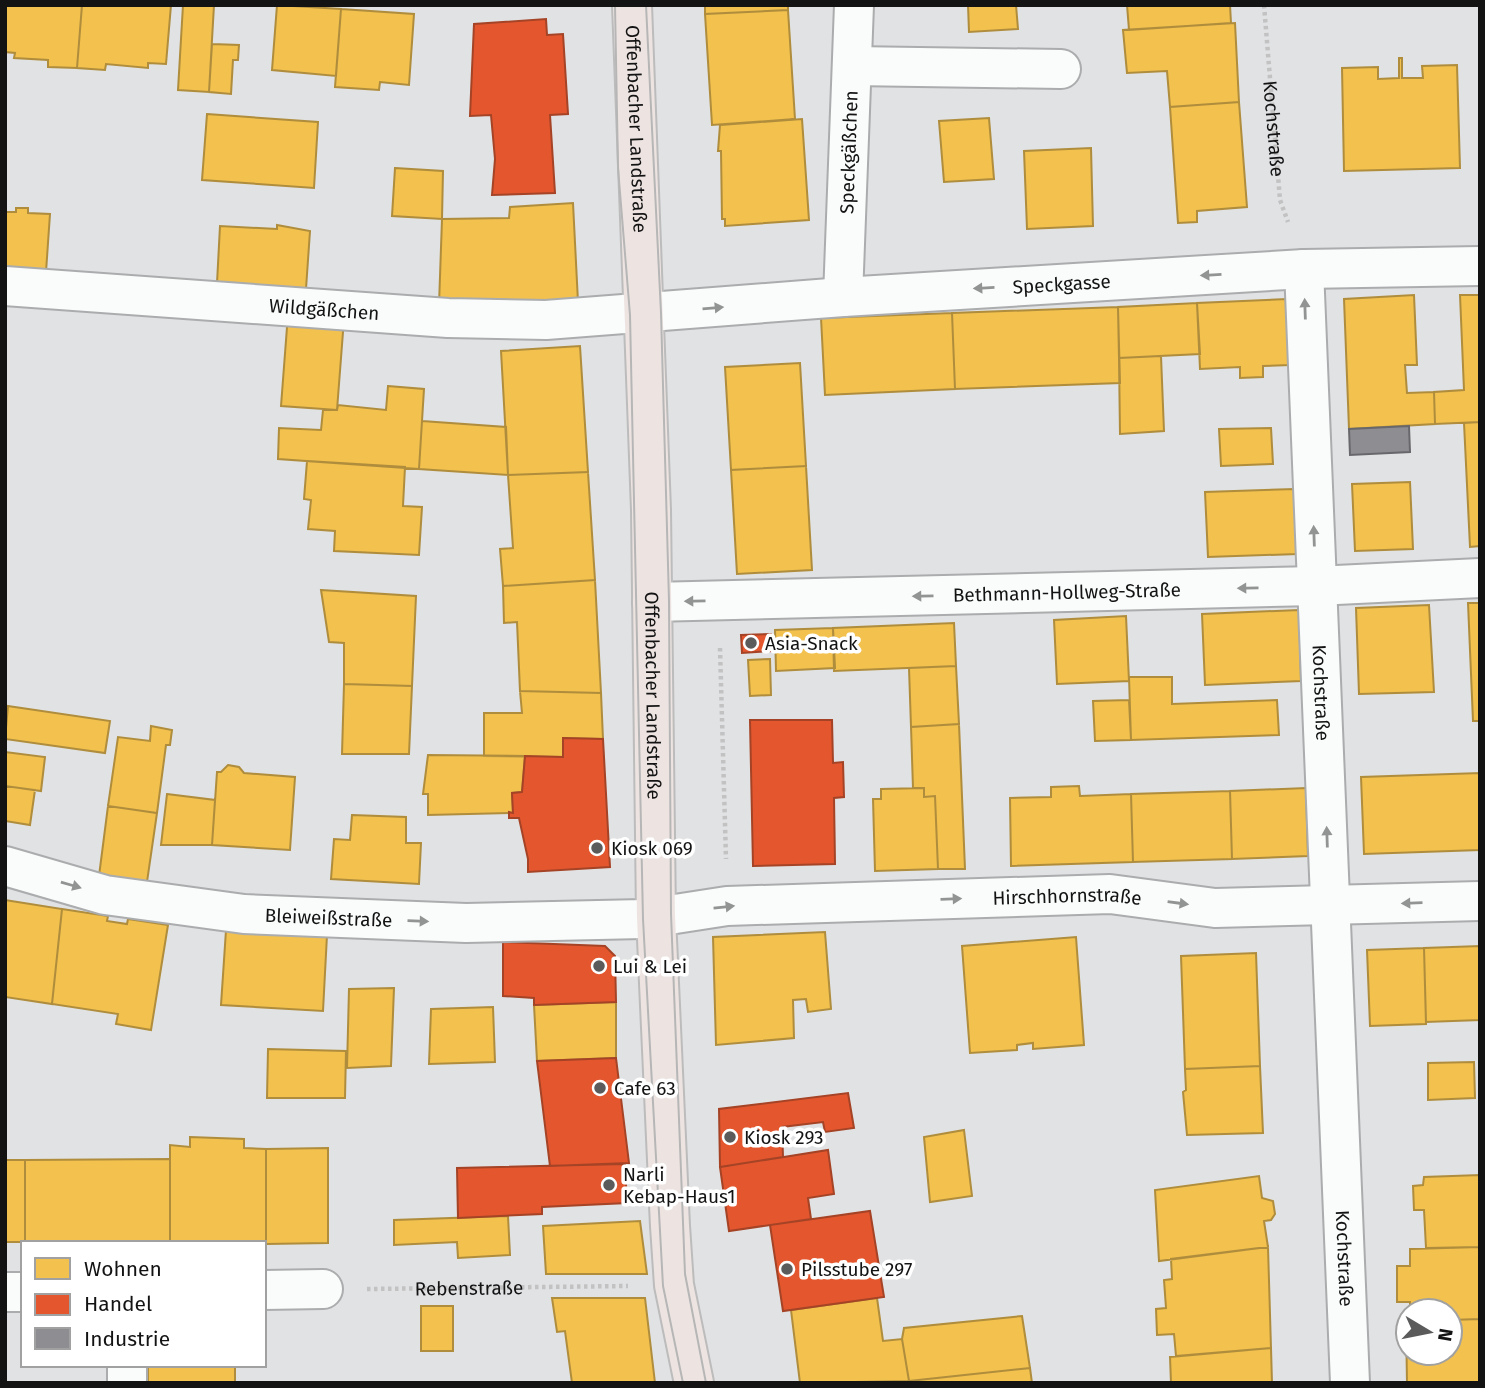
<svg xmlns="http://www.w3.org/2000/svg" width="1485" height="1388" viewBox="0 0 1485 1388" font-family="'Fira Sans',sans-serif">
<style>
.homes{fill:#f2c14e;stroke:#af8d3d;stroke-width:2}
.shops{fill:#e4572e;stroke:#a54326;stroke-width:2}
.industry{fill:#8d8d92;stroke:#68686c;stroke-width:2}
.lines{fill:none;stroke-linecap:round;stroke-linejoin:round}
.minor-casing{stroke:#abacad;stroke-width:42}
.major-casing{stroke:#bcbcbd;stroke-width:42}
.path{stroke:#c2c2c3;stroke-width:4.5;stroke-dasharray:3.5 3.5;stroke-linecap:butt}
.minor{stroke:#fafbfb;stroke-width:38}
.major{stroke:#ede4e1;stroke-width:38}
.tram{stroke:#b6b6b7;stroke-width:2}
.oneway{fill:#929393}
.poi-dot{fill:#5b5b5c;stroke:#fff;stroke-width:2.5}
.labels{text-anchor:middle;stroke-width:7;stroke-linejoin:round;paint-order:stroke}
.street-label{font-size:19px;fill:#131314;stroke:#fff}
.poi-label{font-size:19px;fill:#131314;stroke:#fff;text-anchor:start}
</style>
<rect width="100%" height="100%" fill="#e1e2e3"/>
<!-- homes -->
<path class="homes" d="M5,5H82L77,68L48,67V60L14,58L15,53L5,52Z
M82,5H171L166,64L148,63V68L106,64L105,70L77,68Z
M183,5H214L209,92L178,90Z
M277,5L341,9L336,76L272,70Z
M705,5H788V10L705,14Z
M968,5H1016L1018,29L969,32Z
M1127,5H1230L1231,23L1129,30Z
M341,9L414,14L409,85L380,82L379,90L335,87Z
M788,10L795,119L712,125L705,14Z
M1235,23L1239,102L1170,107L1167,71L1127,73L1123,30Z
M212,44L239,45L238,60H233L231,94L209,92Z
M1399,58H1402V78H1423L1422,66L1457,65L1460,168L1344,171L1342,68L1378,67V79L1399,78Z
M1239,102L1247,207L1197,211V222L1178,223L1170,107Z
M207,114L318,122L314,188L202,180Z
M989,118L994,179L944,182L939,121Z
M802,119L809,220L725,226V219H722L721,151H718L720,125Z
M1091,148L1093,226L1027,229L1024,151Z
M395,168L443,171L442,219L392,216Z
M573,203L578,302L439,305L442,219L509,218L510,207Z
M16,208H28V213L50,214L46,272L5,270V212H16Z
M277,225L310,231L306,289L217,283L220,226L277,229Z
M1414,295L1417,365H1405L1407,393L1434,392L1435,424L1349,429L1344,299Z
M1460,295H1480V422L1435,424L1434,392L1464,390Z
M1287,299L1290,365L1263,366V377L1240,378V367L1200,369L1197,303Z
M1197,303L1200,354L1119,358L1118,307Z
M1118,307L1120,383L955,389L952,313Z
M952,313L955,389L825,395L821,318Z
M288,314L344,319L337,410L281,406Z
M580,346L588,472L508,475L501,351Z
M1161,356L1164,431L1120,434L1119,358Z
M800,363L806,466L731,470L725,367Z
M388,386L424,389L419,469L278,459L279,428L321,430L323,410H337L338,405L386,410Z
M422,421L506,427L508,475L419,469Z
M1480,422V546L1470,547L1464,423Z
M1271,428L1273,464L1221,466L1219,429Z
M307,461L405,467L403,506L422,507L419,555L334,551L335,531L308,529L311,500L304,499Z
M806,466L812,570L737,574L731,470Z
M588,472L595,580L503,586L500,549L513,548L508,475Z
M1410,482L1413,549L1355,551L1352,484Z
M1294,489L1297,554L1208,557L1205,492Z
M595,580L601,693L520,691L517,622L504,623L503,586Z
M321,590L416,596L412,686L344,684V643L329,642Z
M1468,603H1480V721H1473Z
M1429,605L1434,692L1359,694L1356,608Z
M1299,610L1301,681L1205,685L1202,614Z
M1126,616L1129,681L1057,684L1054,620Z
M954,623L956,666L834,671L833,628Z
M833,628L835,668L776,671L775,630Z
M770,659L771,695L750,696L748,660Z
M956,666L959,724L911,727L909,668Z
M1129,677H1172V704L1277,700L1279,735L1131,740Z
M344,684L412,686L409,754H342Z
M520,691L601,693L603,739L563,738V757L484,756V713H522Z
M1129,700L1131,740L1095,741L1093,701Z
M8,706L110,721L105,753L5,739Z
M959,724L965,869H938L935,796L924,797V788H913L911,727Z
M151,726L172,730L170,745H166L157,813L108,806L118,737L150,741Z
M5,752L45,757L41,791L5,786Z
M428,755L525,756L522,792L512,793L513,813L428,815V794H423Z
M228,765L239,767L244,773L295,777L290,850L212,845L217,772H221Z
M1480,773V850L1364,854L1361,777Z
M5,786L35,790L30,825L5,821Z
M1079,786L1080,796L1131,794L1133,862L1011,866L1010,798L1051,797V787Z
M924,788V797L935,796L938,869L875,871L873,799H881V789Z
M1306,788L1308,856L1232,859L1230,791Z
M1230,791L1232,859L1133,862L1131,794Z
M167,794L215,800L212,845H161Z
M108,806L157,813L147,882L99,876Z
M352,815L406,817V843H421L419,884L331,879L334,839L350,840Z
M5,900L62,909L52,1004L5,997Z
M62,909L108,916L107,921L127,924L128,919L168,925L151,1030L116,1024L118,1014L52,1004Z
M226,930L327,935L323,1011L221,1005Z
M825,932L831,1009L808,1012L806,999L793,1000L794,1038L716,1045L713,937Z
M1076,937L1084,1045L1033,1049V1043L1017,1045V1050L970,1053L962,946Z
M1480,946V1020L1426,1022L1424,948Z
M1424,948L1426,1024L1370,1026L1367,950Z
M1256,953L1260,1066L1185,1069L1181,956Z
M394,988L391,1066L347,1068L349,989Z
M616,1002V1058L537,1061L534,1005Z
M493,1007L495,1062L429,1064L431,1009Z
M268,1049L346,1051L345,1098H267Z
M1474,1062L1475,1098L1428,1100V1063Z
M1260,1066L1263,1133L1187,1135L1183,1092L1186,1090L1185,1069Z
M964,1130L972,1196L930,1202L924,1137Z
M190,1137L244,1139V1148L266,1149V1244L170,1241V1145L190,1147Z
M328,1148V1243L266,1244V1149Z
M170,1159V1241L25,1242V1160Z
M5,1160H25V1242H5Z
M1480,1175V1247L1426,1248L1424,1210H1414L1413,1186L1423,1185L1424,1177Z
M1259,1176L1262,1198L1273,1201L1275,1214L1271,1220L1264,1221L1268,1247L1159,1261L1155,1190Z
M508,1216L510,1255L458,1258L457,1242L394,1245V1220Z
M640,1221L647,1274H546L543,1226Z
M1268,1247L1271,1348L1176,1356L1174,1334L1157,1335L1156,1309L1166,1308L1164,1280L1172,1279L1171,1259Z
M1480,1247V1319L1450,1320V1311H1410V1302H1397V1266H1410V1249Z
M552,1298H645L655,1383H572L565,1331L557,1332Z
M877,1298L883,1341L902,1339L909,1381L800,1383L791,1310Z
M421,1306H453V1351H421Z
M1022,1316L1030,1368L909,1381L902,1339L904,1328Z
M1480,1319V1383H1407L1406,1321L1408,1353H1450V1320Z
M1271,1348L1272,1383H1171L1170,1357Z
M148,1365H235V1383H148Z
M1030,1368L1032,1383H893L909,1381Z"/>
<!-- shops -->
<path class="shops" d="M546,19L547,35L563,34L568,114L550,115L555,193L492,195L495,159L491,115L470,116L474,24Z
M771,634L772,651L742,653L741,635Z
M750,720H832L833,763L843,762L844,797L834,798L835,864L753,866Z
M563,738L603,739L610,867L528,872V859L519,818H509V812L513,813L512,793L522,792L525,756L563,757Z
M503,942L605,946L615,956L616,1002L534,1005V998L503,996Z
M616,1058L629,1163L550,1166L537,1061Z
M848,1093L854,1128L825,1132L823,1122L782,1127L783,1157L720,1167L719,1109Z
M828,1150L834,1194L808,1198L811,1219L729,1231L720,1167Z
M625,1164L627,1203L542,1207V1214L458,1218L457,1168Z
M870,1211L884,1297L783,1311L770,1225Z"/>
<!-- industry -->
<path class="industry" d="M1409,426L1410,452L1350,455L1349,429Z"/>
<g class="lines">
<!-- minor casing -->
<g class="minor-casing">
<g id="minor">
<path d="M852,66L1061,69"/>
<path id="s3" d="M1304,269L1350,1383"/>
<path id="s4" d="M5,286L448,318L546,320L843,297L1304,269L1480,266"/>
<path id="s5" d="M843,297L854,5"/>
<path id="s6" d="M652,602L1316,586L1480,578"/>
<path id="s7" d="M5,866L105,895L244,914L466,923L643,919L727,906L1110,894L1215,908L1480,901"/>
<path d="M264,1290L323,1289"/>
<path d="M5,1292H23"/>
<path d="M127,1383V1365"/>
</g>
</g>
<!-- major casing -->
<g class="major-casing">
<g id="major">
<path id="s8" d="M632,5L651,510L656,917L670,1226L674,1285L694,1383"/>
</g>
</g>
<!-- path -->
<g class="path">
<path id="s1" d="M1264,5L1280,200L1288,222"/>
<path d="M720,648L726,859"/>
<path id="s2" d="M367,1289L628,1286"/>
</g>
<!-- minor -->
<use href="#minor" class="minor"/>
<!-- major -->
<use href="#major" class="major"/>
<!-- tram -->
<path class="tram" d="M615,5L618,168L630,315L643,919L663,1286L683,1383
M646,5L661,313L669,601L671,914L685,1274L706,1383"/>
</g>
<!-- one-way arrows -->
<defs><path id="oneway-solid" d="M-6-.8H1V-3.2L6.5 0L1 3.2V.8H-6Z" transform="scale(1.75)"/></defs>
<g class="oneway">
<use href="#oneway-solid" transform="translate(1211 275) rotate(177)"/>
<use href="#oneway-solid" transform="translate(984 288) rotate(177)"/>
<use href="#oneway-solid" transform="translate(713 308) rotate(-5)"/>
<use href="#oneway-solid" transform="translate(1305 309) rotate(-92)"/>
<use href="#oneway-solid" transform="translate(1314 536) rotate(-92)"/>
<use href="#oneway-solid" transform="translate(1248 588) rotate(179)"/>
<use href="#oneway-solid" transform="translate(923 596) rotate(179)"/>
<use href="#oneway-solid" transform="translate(695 601) rotate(179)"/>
<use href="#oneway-solid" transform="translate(1327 837) rotate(-92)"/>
<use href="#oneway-solid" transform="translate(71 885) rotate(16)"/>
<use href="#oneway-solid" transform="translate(951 899) rotate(-2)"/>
<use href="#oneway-solid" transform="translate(1178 903) rotate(8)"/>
<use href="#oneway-solid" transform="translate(1412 903) rotate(178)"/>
<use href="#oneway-solid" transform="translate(724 907) rotate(-6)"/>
<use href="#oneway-solid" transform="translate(418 921) rotate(2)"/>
</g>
<!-- markers -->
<g class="poi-dot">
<circle cx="751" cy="643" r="7"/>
<circle cx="597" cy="848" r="7"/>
<circle cx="599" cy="966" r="7"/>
<circle cx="600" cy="1088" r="7"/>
<circle cx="730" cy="1137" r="7"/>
<circle cx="609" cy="1185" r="7"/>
<circle cx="787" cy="1269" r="7"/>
</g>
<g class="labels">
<!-- street labels -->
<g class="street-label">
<text dy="7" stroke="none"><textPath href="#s8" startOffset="124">Offenbacher Landstraße</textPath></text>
<text dy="7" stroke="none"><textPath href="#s1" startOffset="124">Kochstraße</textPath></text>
<text dy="7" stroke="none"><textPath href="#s5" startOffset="145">Speckgäßchen</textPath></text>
<text dy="7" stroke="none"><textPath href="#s4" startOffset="1059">Speckgasse</textPath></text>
<text dy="7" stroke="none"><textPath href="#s4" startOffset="320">Wildgäßchen</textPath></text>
<text dy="7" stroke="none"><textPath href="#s6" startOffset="415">Bethmann-Hollweg-Straße</textPath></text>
<text dy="7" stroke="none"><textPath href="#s3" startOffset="424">Kochstraße</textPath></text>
<text dy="7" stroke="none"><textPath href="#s8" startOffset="691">Offenbacher Landstraße</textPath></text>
<text dy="7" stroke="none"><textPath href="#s7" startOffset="1069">Hirschhornstraße</textPath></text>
<text dy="7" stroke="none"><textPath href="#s7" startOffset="329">Bleiweißstraße</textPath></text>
<text dy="7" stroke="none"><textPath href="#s3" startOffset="990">Kochstraße</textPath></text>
<text dy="7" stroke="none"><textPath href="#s2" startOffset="102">Rebenstraße</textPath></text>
</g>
<!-- poi labels -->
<g class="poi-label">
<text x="765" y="650">Asia-Snack</text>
<text x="611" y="855">Kiosk 069</text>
<text x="613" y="973">Lui &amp; Lei</text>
<text x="614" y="1095">Cafe 63</text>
<text x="744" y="1144">Kiosk 293</text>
<text x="623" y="1181">Narli<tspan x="623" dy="22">Kebap-Haus1</tspan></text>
<text x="801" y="1276">Pilsstube 297</text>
</g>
</g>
<!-- border -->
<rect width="1485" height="1388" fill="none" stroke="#131314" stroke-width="14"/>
<!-- legend -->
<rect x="21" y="1241" width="245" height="126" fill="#ffffff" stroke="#a1a1a1" stroke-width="2"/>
<rect x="35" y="1258" width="35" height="21" fill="#f2c14e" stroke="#a1a1a1" stroke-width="2"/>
<text x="84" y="1276" font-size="21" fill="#131314">Wohnen</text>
<rect x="35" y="1294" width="35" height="21" fill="#e4572e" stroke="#a1a1a1" stroke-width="2"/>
<text x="84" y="1311" font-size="21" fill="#131314">Handel</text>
<rect x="35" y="1328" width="35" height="21" fill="#8d8d92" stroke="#a1a1a1" stroke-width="2"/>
<text x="84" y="1346" font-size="21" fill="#131314">Industrie</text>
<!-- north arrow -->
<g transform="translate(1429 1332) rotate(100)"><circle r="33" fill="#ffffff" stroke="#a1a1a1" stroke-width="2"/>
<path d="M0-5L12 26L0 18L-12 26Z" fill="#5b5b5c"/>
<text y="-10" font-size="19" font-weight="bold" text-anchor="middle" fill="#131314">N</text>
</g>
</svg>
